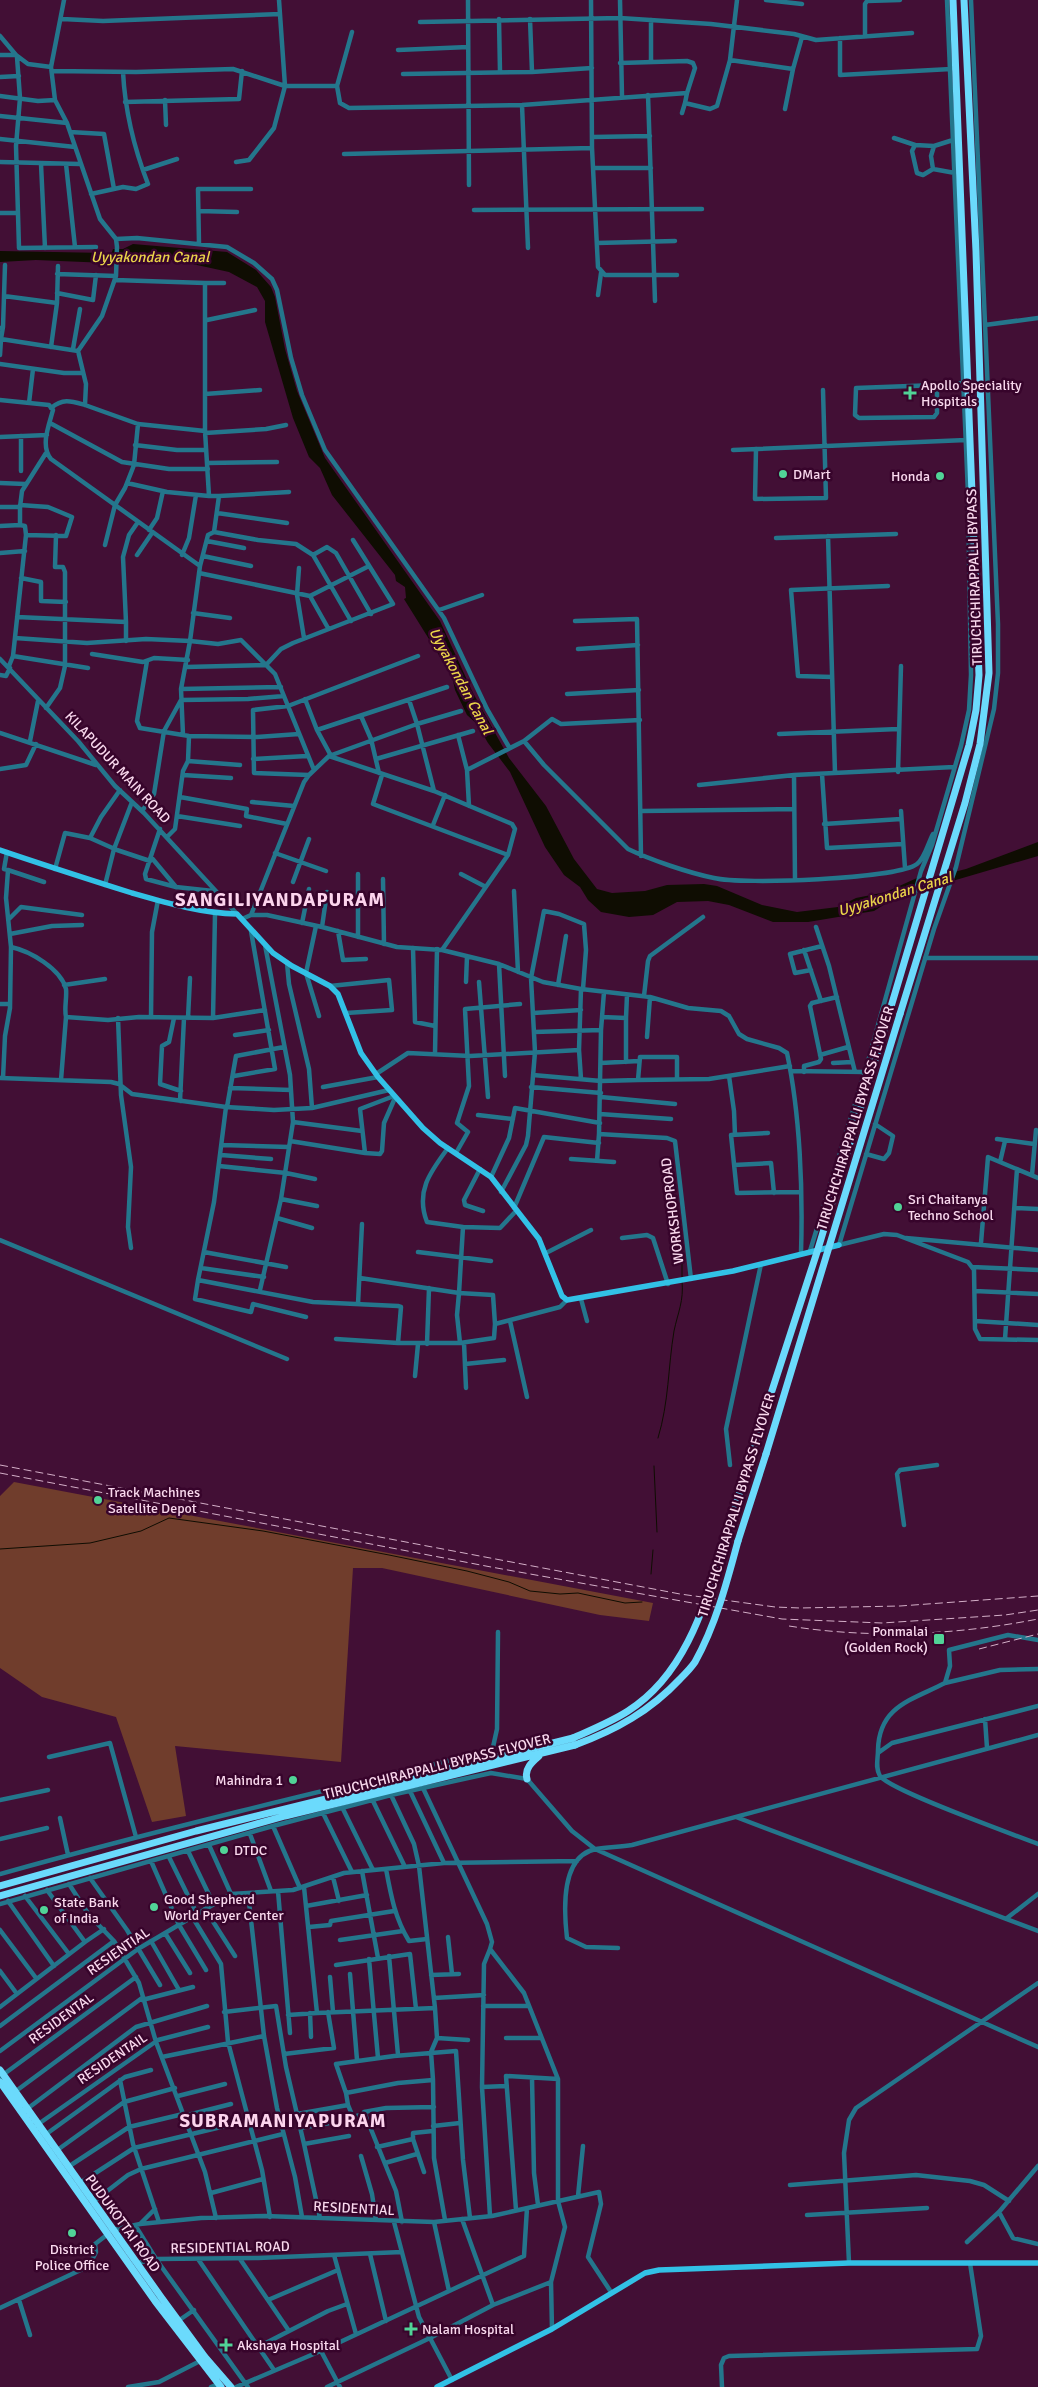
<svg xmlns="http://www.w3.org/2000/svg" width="1038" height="2387" viewBox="0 0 1038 2387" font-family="Signika,sans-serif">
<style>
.green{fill:#703d2c}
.water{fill:#0f0d02}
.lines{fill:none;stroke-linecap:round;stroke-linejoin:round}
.stream{stroke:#0f0d02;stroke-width:1}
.minor{stroke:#24768c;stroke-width:4.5}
.major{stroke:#32c1e6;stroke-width:5.5}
.highway{stroke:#6bdafc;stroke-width:7}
.rail{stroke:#d4afc8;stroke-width:1;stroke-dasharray:8 4;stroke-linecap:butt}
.highway-bridge{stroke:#6bdafc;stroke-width:7}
.poi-dot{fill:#51d397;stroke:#37042b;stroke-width:2}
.labels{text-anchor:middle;stroke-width:5;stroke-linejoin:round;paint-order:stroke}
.poi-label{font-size:14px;fill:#f9d8ed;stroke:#37042b;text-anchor:start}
.street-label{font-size:14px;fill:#f9d8ed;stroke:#37042b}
.water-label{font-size:15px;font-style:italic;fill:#ead449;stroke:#37042b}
.district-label{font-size:19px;font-weight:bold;letter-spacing:1px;fill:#fcd4ed;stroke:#37042b}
</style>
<rect width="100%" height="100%" fill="#420f35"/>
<!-- green -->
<path class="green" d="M14,1482L653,1603L649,1621L600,1615L382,1568H353L341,1762L175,1746L186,1816L152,1822L116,1717L42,1697L0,1668V1496Z"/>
<!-- water -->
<path class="water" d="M133,244L227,252L256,270L271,287L275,297L285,349L297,391L325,458L440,621L473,693L509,758L546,806L574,859L597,889L612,893L645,891L667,885L704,884L717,886L762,905L797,912L838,907L856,898L886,892L917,878L934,877L966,869L1038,842V856L908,894L893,899L874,911L808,922H773L729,905L708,901L677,902L653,915L629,917L601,912L588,900L580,887L564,875L545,847L510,772L488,743L477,724L467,715L455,690L452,676L404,599L406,598L405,587L396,581L395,575L332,495L320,468L309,457L293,418L265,322V301L257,287L229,272L174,260H131L108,263L36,260L0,262V251L106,253L112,252L113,249H123Z"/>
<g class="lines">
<!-- stream -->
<path class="stream" d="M682,1277V1251
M658,1438C669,1402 668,1367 674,1331C678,1312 684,1301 682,1281
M654,1466L657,1532
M0,1549L90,1543L141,1531L169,1518L263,1531L389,1555L467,1571L509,1582L530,1591L560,1594L578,1593L625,1603L642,1602
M651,1574L653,1550"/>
<!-- minor -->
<path class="minor" d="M64,0L51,67L55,100L67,123L100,219L116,239L117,247L116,276L102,316L78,351L86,384L85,405L138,424L205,431L209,496H219L214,532L208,535L200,566
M468,0L469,185
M591,0L592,148L598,267L605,275H677
M620,0L622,96
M766,0L802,4
M971,0L998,624V673L994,709L956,867L934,929L839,1245L884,1234L897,1235L968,1262L974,1270L975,1329L980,1339L1038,1340
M62,19L103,21L280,14
M499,19L500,72
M530,19L532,72
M420,22L620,18L711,24L794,34L816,40L912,33
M352,32L337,86L340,103L349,108L522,105L687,93L685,103
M0,36L16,55L28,64L51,67
M865,36V4L867,1L900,0
M840,38V75L951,69
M398,50L468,47
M0,55H16
M17,57L20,98L16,146L19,248L96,247
M730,60L793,69
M651,62V20
M620,63L687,61L693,63L695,68L687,93
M52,71L136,72L233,69L285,86L279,0
M403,74L532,72L592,68
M0,77L19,76
M648,95L655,301
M0,96L38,101L55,100
M165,100L166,125
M125,102L239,99L242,71
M522,105L528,248
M785,109L793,69L802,37
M682,113L685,103L710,109L717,106L730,60L737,0
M0,116L67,123
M70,132L104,134L114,189
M593,137L650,136
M894,138L915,145L912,151L917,173L923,175L933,169
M0,139L75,147
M953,140L934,146L931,156L933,169L955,173
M915,145L934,146
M344,154L592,148
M0,162L80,164
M236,162L249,160L274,128L285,86H337
M41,164L45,248
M66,164L75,247
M593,168H651
M143,170L177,159
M91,194L123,187L136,189L148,184C134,148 125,111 123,72
M474,210L702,209
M199,211L237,212
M0,213H18
M116,239L137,238L227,247L254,263L272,279L277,290L291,358L302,395L325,450L444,618L487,709L509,747
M597,243L675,241
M199,244L198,189H251
M57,274L116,276
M115,280L205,283
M57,293L93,300L96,275
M598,295L601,273
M4,296L57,303
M207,320L255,310
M985,325L1038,318
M3,327L5,265
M0,328L3,327L1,339L78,351
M51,347L57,303L58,266
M73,349L80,309
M0,355L1,339
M0,364L64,373H83
M937,385L856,388L855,415L859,418L934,417L937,413V385L964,383
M205,394L260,390
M0,400L49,405L53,410C49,425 40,446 51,459L200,566L190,641L218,644L241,640L275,674L314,770
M29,403L33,369
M51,408C63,398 71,401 85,405
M50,423L122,462L169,469H208
M205,431V283H224
M205,433L266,429L286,425
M0,437L47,435
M135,445L177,450H206
M756,449L755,499L826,498L823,390
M733,450L966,440
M207,463L277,462
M21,471V436
M0,483L25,484
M127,483L167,492L209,496
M219,496L289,492
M20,505L48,507L72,517L66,536L26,535
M0,507H20L22,491L46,453
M217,513L287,523
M0,526L20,525V507
M149,530L157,518L163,491
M214,532L258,540L296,544L313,555L327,547L336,553L371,614
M828,536L835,773
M776,538L896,534
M207,541L244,548
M105,545L115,505L125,488L134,465L138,424
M0,553L25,551
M137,555L152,533
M182,555L189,538L196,495
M313,555L351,621
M203,556L251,566
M299,568L297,595L304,638
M199,573L310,596L369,566
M21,578L41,582V601L66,602
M310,596L328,628
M439,610L482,595
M193,613L230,618
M17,617L126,622V641
M575,621L637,619L641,856
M126,622L123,557L129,535L138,522
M15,638L87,643L146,639L190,641L181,689L183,735
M578,649L638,645
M92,654L143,662L154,658L188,660
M13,656L88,668
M0,659L78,741L115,786L144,813L237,914
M147,661L137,721L140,728L189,736L257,737L299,734
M9,666L13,656L26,535L25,526L20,525
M186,667L266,665L281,649L293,643L393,604L353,540
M0,675L6,676L10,668
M832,677L798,676L791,590L888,586
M181,689L281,687
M567,694L639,690
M305,699L317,730L447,687
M409,700L417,724L461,711
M46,708L60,688L65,666V572L63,567H55L56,535
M361,716L371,739L379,773
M317,730L330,754
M0,733L96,765
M779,734L898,729
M458,735L467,770
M30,741L38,701
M524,741L552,719L561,724L640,720
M329,756L417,724L434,791
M253,759L307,756
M376,759L473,731
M188,761L240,765
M0,769L26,765L36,744
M898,772L901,666
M822,774L827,848L903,844
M183,775L231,778
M309,775L254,773L253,710L288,706L418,656
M382,775L373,804L508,855
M699,785L794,775
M180,797L247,809L246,816L287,824
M252,802L294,806
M469,806L467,770L524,741L544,765L628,849C651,860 689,873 714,878C742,885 897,879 917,864C925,858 928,843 933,834
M142,811L154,794L164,731L181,700L248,699L284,696
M642,811L794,809
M901,811L905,868
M177,816L240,826
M824,824L901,819
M433,825L445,795
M160,829L145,874L146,879L176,887L213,891
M167,837L175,829L183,771L188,761L189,736
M90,838L117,850L150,861
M7,852L4,869L8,870L6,898L11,947C30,951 61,969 66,989C67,998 64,1008 66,1017L108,1020L139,1017L213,1018L265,1010
M275,853L326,871
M151,857L176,887
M55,869L65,833L90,838L101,817L120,790
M8,870L44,882
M358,874V937
M461,874L484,886
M383,879L384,944
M795,880L794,775L954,767
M293,882L309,839
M105,885L114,849L132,802
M514,891L518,972
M251,915H267L322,927L397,947L442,950L499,964L543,982L581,989L650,997L688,1008L721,1011L729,1016L739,1034L747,1039L779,1048L787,1053C800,1114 803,1190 801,1253
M9,919L21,907L82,915
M242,919L251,915L304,782L309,775L329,756L434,791L512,824L515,829L508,855L442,950
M302,923L309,889
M316,926L306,973L319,1016
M322,927L327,892
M816,927L829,966L855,1072
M338,931L343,960L366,959
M10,934L52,926L82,925
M413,948L415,1022L435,1026
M804,950L821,1001
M925,958H1038
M287,963L289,984L309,1069L312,1108
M499,964L505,1076
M811,970L795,973L790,954L822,946
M466,982L467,956
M479,982L488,1097
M64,985L105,979
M558,985L566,936
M330,986L389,980L392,1010L346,1013
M644,996L648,961L650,956L703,917
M0,1004H10
M533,1013L581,1010
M151,1017L152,932L158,900
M602,1017L626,1018L627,995
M118,1018L121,1095L131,1167L128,1227L131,1248
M174,1018L169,1042L162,1046L160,1084L181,1091
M188,1018L190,978
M213,1018L215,914
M534,1032L601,1030
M235,1035L269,1030
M647,1037L650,997
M579,1050L581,1079
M435,1054L437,949
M820,1055L848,1047
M626,1062V1018
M601,1063L639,1061
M833,1063L852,1062
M791,1071L865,1072
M804,1072V1066L819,1062L821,1059L810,1006L812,1003L837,997
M376,1074L408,1053L470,1056L579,1050L581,989
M533,1075L601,1081L638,1080
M234,1076L275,1069L251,931
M729,1076L734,1111L735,1135
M0,1078L111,1082L119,1084L132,1094L226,1107L214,1202L198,1280L313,1302L398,1306L401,1307L398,1343H460
M3,1078L5,1036L10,1008L11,947
M677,1079V1057H640L638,1080L709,1079L790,1066
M61,1080L66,1017
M323,1087L378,1077
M531,1087L601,1093
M230,1088L291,1090
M601,1097L675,1104
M180,1101L184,1018
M226,1107L274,1110L312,1108L389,1090
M227,1107L236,1056L284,1047
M600,1114L671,1119
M478,1115L513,1119
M293,1122L362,1131
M768,1133L731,1135L737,1193L801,1192
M599,1134L601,1030L604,992
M997,1139L1034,1144
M290,1141L365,1153L360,1109L394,1096
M222,1145L289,1147
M448,1148C431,1171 415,1191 427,1222L463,1227
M365,1153L380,1154L382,1151L384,1123L395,1098
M456,1153L468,1132L457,1123L469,1086L465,1009L520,1004
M866,1154L884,1159L889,1153L893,1136L875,1124
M221,1155L271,1159
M571,1159L614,1162
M597,1161L599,1134L667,1138L675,1141L691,1279
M1000,1162L1005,1141
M734,1165L771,1163L774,1193
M219,1166L286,1173L315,1179
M480,1169L464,1200L465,1205L483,1211
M1032,1175L1036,1130
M491,1177L509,1138L515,1108L600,1123
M501,1192L526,1145L528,1136L535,1052L531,978L544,911L559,914L584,924L586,950L583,989
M281,1199L317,1206
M514,1208L544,1137L599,1143
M1014,1208L1038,1209
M516,1211L500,1228L463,1227L459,1293L493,1295L495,1324L560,1307L567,1300
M277,1218L312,1228
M622,1238L647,1235L653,1238L668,1284
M906,1238L1038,1250
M0,1240L287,1359
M981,1243L988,1157L1038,1178
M810,1251L865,1072L921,871L932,845L961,746L969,710L971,675L968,494L947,0
M204,1252L286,1267
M418,1252L491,1261
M546,1253L591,1230
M972,1267L1038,1270
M201,1268L264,1277
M360,1278L459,1293L457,1315L460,1343L494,1338L495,1324
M198,1280L195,1299L251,1312L253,1304L306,1317
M260,1290L281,1199L293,1122L290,1075L265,945
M975,1291L1038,1294
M581,1299L587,1321
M358,1304L362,1224
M510,1321L527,1397
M975,1321L1038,1325
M336,1339L398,1343
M1005,1339L1017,1169
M464,1343L466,1388
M427,1344L429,1288
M465,1364L504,1360
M415,1376L418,1344
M730,1465L726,1429L761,1264
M904,1525L897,1474L900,1470L937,1465
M1038,1640L1008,1635L949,1650L950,1666L945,1683C912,1700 879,1706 878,1750C878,1759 875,1768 880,1776C891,1791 1013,1834 1038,1844
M945,1683L1000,1670L1038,1669
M985,1719L987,1748
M878,1753L892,1743L1038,1706
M49,1757L110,1743L136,1837
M423,1788L487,1924L492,1942L490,1949L524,1993L558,2079V2201L565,2227L551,2282L552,2329
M410,1791L444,1863
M0,1800L48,1790
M373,1801L405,1867
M343,1809L373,1870
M323,1813L352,1872
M736,1817L1038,1931
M60,1818L68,1855
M273,1826L300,1888
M250,1834L271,1891
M0,1839L47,1828
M209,1845L231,1894
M188,1851L213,1903
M169,1857L197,1914
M151,1861L179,1925L206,1970
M386,1869C391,1896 395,1918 409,1941L427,1939
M362,1871L378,1958
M0,1874C158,1830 317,1792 477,1754L493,1747L497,1729L498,1632
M333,1877L339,1901
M90,1878L127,1930L160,1985
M69,1884L89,1915L114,1941L139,1983L156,2042L205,2172L216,2218
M304,1887L317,2013L435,2008L419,1866L414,1844L391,1795
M278,1891L290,2033
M248,1893L264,2036L277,2108L295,2177L302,2217
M25,1896L69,1954
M8,1901L54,1966
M0,1904L273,1826L391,1795L491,1773L527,1779L572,1831L595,1849L1038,2047
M306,1906L367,1895
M205,1909L235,1956
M193,1918L221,1964L228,2042L262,2170L270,2217
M1007,1918L1038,1894
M309,1927L330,1925L331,1921L394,1911
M0,1930L36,1978
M165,1933L190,1973
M448,1937L452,1974
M340,1940L403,1931
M151,1941L179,1990
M85,1942L104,1929
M618,1948L586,1947L567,1938C564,1912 560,1856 596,1849C608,1847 620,1847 632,1845L1038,1735
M389,1956L398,2055
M369,1959L378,2058
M336,1965L410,1954L416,2009
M0,1971L17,1994
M350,1974L357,2060
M431,1975L459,1974
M330,1977L333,2012
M434,1998L484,1995
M142,2000L193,1987
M483,2006H529
M0,2007L85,1942L47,1890
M435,2008L437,2038L468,2040
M224,2012L276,2006L286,2067L304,2144
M310,2013L311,2037
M288,2015L317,2013
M0,2026L114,1941
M506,2038H540
M0,2051L138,1949L231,1894L293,1890L344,1873L444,1863L577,1861
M284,2054L334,2048L328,2012
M162,2057L264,2036
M0,2077L136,1977
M532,2078L534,2173L538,2205
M120,2080L133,2144L159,2222
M433,2080L431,2052L437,2038
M482,2087L506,2086
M16,2091L142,1998
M178,2096L225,2084
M348,2105L353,2117L364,2114
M27,2109L136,2027L207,2006
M297,2114L348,2105L346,2093
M184,2116L231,2104
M37,2125L158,2040L208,2027
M433,2126L460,2123
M300,2128L342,2121
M45,2135L125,2077L151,2070
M413,2139V2133L433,2131
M377,2147L413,2139L424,2172
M56,2151L124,2102L175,2088
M361,2156L372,2194L376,2220
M385,2163L417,2154
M68,2167L129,2127L183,2114
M80,2183L134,2148L250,2120
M790,2185L916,2175L970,2181L984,2185L1009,2201
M211,2193L263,2179
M578,2196L583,2146
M93,2202L128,2175L141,2169L283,2134
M516,2210L506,2076L558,2079
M999,2212L1013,2238L1038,2244
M807,2215L927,2208
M490,2216L482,2087L484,1964L490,1949
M320,2218L304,2144L349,2136
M462,2219L493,2305
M445,2220L434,2158L433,2080L398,2083L346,2093L336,2064L394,2056L456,2051L463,2160L470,2218
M394,2222L419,2317L452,2380
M402,2222L396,2191L364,2112L386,2108L434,2107
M434,2222L449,2291
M140,2224L155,2209
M135,2225L156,2259L137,2263
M112,2230L140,2224L201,2218L265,2216L434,2222L492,2216L599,2192L601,2204L588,2257L611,2292
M967,2242L999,2212L1038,2166
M370,2254L386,2321
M334,2255L356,2334
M198,2259L274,2370
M240,2259L289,2331
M849,2263L844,2153L849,2120L856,2108L1038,1983
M19,2300L30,2335
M268,2300L338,2270
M0,2308L89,2266L96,2252L95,2244L108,2234
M178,2321L194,2310
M258,2347L328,2311L347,2304
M321,2351L340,2387
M128,2387L159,2382L202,2360
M211,2387L218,2384
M236,2387L323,2350L524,2256L527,2208
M248,2387L156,2259L258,2258L402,2252
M327,2387L430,2338L493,2305L551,2282
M722,2387L721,2365L724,2358L729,2356L977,2349L981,2336L970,2263"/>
<!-- major -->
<path class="major" d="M0,850C44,865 88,879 132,893C167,903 201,913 237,914L273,953L292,966L330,986L338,994L361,1053L378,1077L423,1128L440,1143L491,1177L539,1239L562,1296L567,1300L733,1271L839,1245
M437,2387L552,2329L645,2273L659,2270L849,2263H1038"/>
<!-- highway -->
<path class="highway" d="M890,1010L969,745L976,710L979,675L953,0
M900,1014L965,803L980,744L989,673L976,251L964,0
M726,1537L753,1449
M738,1541L766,1454
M527,1779C524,1769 532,1762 539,1756
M0,1886L196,1831L573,1738
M0,1896L285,1816L575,1745
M0,2070L161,2297L205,2357L231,2387
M0,2082L155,2301L221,2387"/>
<!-- rail -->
<path class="rail" d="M0,1465L680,1594L775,1607L800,1608L900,1606L1038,1596
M0,1473L491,1567L782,1619L882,1623L1005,1615L1038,1610
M789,1626C871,1639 957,1635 1038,1619
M979,1649L1038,1634"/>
<!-- highway-bridge -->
<path class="highway-bridge" d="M753,1449L818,1249L890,1010
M766,1454L900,1014
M573,1738C591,1730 611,1722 628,1711C688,1673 706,1600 726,1537
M575,1745C616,1730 650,1711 680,1679C685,1674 691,1668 695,1662C716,1624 727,1582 738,1541"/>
</g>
<!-- markers -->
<g class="poi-dot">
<path d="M907.5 385.5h5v5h5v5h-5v5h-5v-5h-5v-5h5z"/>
<circle cx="783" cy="474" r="5"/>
<circle cx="940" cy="476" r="5"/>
<circle cx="898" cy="1207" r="5"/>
<circle cx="98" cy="1500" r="5"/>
<rect x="933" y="1633" width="12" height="12" rx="2.5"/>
<circle cx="293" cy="1780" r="5"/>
<circle cx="224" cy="1850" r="5"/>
<circle cx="154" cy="1907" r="5"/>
<circle cx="44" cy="1910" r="5"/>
<circle cx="72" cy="2233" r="5"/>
<path d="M408.5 2321.5h5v5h5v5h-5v5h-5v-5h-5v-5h5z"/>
<path d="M223.5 2337.5h5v5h5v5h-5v5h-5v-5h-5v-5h5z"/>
</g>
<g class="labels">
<!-- poi labels -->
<g class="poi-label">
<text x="921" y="390">Apollo Speciality<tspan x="921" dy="16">Hospitals</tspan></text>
<text x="793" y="479">DMart</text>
<text x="930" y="481" text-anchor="end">Honda</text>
<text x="908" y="1204">Sri Chaitanya<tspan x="908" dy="16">Techno School</tspan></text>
<text x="108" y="1497">Track Machines<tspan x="108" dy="16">Satellite Depot</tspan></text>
<text x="928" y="1636" text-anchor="end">Ponmalai<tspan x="928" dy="16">(Golden Rock)</tspan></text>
<text x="283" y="1785" text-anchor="end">Mahindra 1</text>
<text x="234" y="1855">DTDC</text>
<text x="164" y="1904">Good Shepherd<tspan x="164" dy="16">World Prayer Center</tspan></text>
<text x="54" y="1907">State Bank<tspan x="54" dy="16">of India</tspan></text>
<text x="72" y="2254" text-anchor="middle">District<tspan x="72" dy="16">Police Office</tspan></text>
<text x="422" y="2334">Nalam Hospital</text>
<text x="237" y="2350">Akshaya Hospital</text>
</g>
<!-- street labels -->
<g class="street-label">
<text transform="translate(974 577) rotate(-92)" y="5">TIRUCHCHIRAPPALLI BYPASS</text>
<text transform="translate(118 767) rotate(47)" y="5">KILAPUDUR MAIN ROAD</text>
<text transform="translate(855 1118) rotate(-73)" y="5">TIRUCHCHIRAPPALLI BYPASS FLYOVER</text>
<text transform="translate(672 1211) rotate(-97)" y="5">WORKSHOPROAD</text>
<text transform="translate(736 1505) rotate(-73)" y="5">TIRUCHCHIRAPPALLI BYPASS FLYOVER</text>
<text transform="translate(437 1766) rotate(-14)" y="5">TIRUCHCHIRAPPALLI BYPASS FLYOVER</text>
<text transform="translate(118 1951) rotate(-35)" y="5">RESIENTIAL</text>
<text transform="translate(61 2018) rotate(-36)" y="5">RESIDENTAL</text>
<text transform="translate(112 2058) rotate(-34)" y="5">RESIDENTAIL</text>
<text transform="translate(354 2208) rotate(3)" y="5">RESIDENTIAL</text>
<text transform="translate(123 2223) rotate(54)" y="5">PUDUKOTTAI ROAD</text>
<text transform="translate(230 2247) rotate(-1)" y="5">RESIDENTIAL ROAD</text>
</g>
<!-- water labels -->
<g class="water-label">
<text x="150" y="262">Uyyakondan Canal</text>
<text transform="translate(461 681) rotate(62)" y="5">Uyyakondan Canal</text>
<text transform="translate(895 894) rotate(-17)" y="5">Uyyakondan Canal</text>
</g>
<!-- district labels -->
<g class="district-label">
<text x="280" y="906">SANGILIYANDAPURAM</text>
<text x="283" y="2127">SUBRAMANIYAPURAM</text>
</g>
</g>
</svg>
